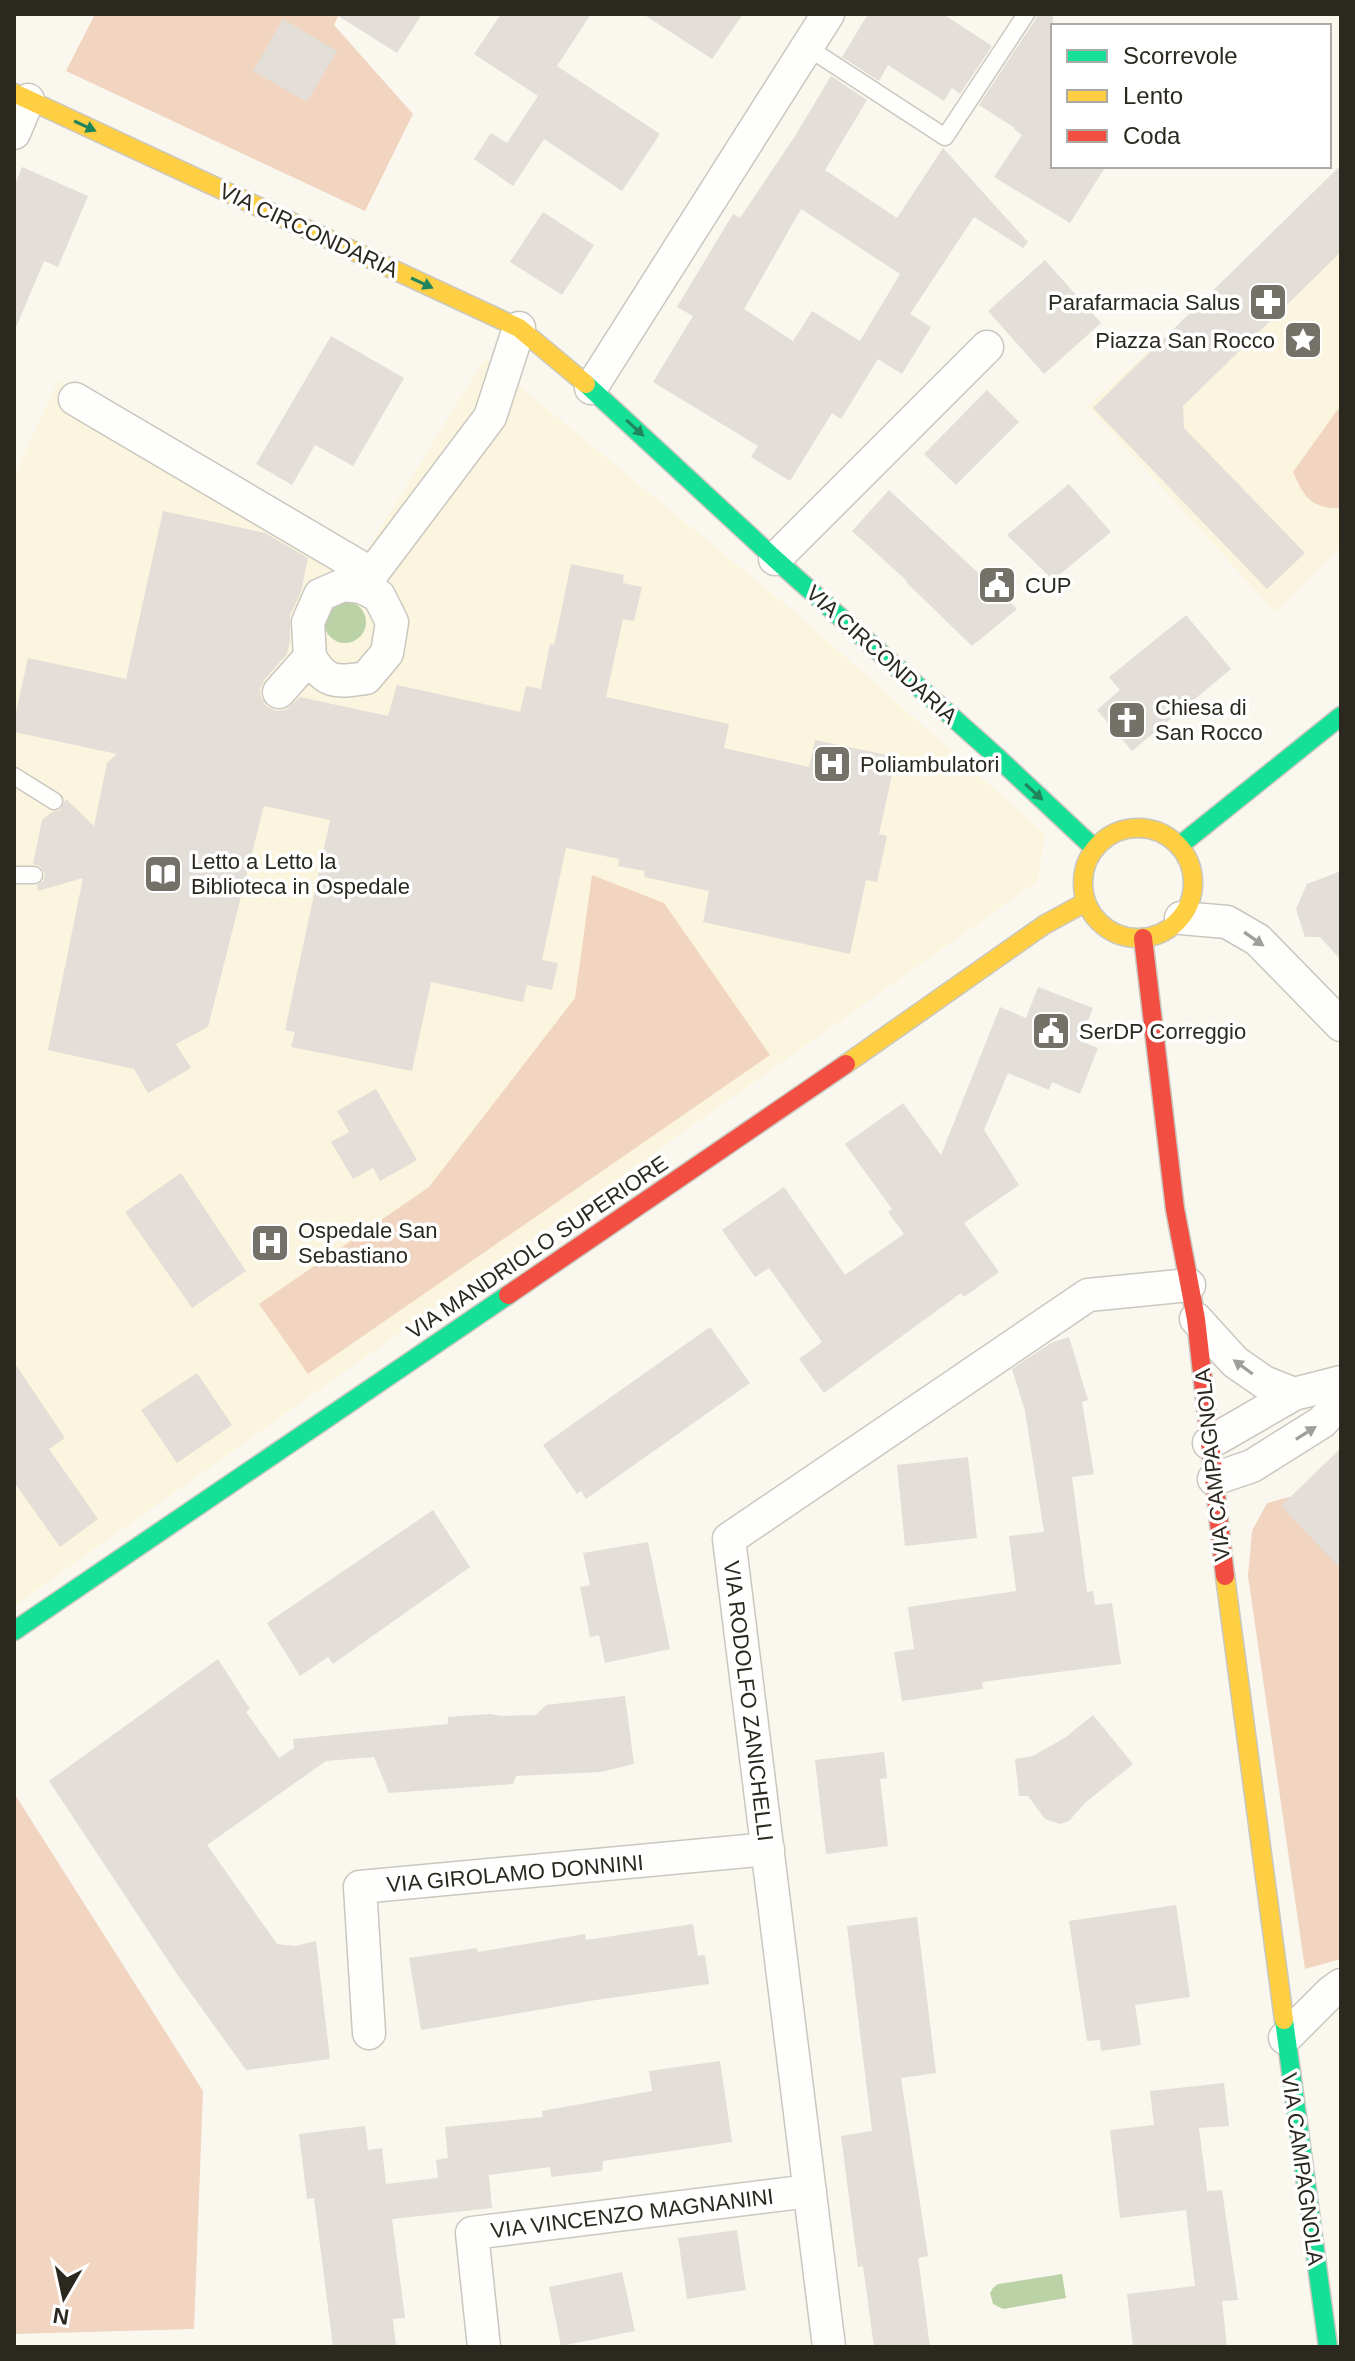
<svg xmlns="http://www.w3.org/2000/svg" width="1355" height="2361" viewBox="0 0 1355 2361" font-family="Arial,sans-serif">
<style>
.built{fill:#fbf5df}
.green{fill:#f1d5c0}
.water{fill:#bad2a6}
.building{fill:#e3ded7;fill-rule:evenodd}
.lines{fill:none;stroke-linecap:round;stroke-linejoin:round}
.lane-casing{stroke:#cac7bf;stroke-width:19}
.street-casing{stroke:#cac7bf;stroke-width:35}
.fast-casing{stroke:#cac7bf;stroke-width:21}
.slow-casing{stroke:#cac7bf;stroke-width:21}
.jam-casing{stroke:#cac7bf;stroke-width:21}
.lane{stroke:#fefefd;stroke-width:16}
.street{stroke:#fefefd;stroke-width:32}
.fast{stroke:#16e098;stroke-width:18}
.slow{stroke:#ffcf43;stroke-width:18}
.jam{stroke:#f24e42;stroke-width:18}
.oneway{fill:#20845c}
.oneway2{fill:#9f9e99}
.labels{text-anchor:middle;stroke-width:7;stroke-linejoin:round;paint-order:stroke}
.street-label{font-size:22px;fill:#2b291f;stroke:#fff}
.poi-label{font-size:22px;fill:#2b291f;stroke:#fff;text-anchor:start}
</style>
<rect width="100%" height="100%" fill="#faf7ef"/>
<!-- built -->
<path class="built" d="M1341,177V547L1275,612L1088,406Z
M485,358L796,613L1045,834L1038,881L14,1606V477L58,380L362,558Z"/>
<!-- green -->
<path class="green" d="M95,14H339L334,25L413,114L365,211L66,71Z
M1341,405V508C1311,509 1304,497 1293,472Z
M592,875L664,903L770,1055L308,1374L259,1304L429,1187L575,998Z
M1289,1497L1341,1553V1959L1305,1969L1248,1576L1252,1531L1267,1503Z
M14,1793L203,2091L194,2329L14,2334Z"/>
<!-- water -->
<path class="water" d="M324 622a21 21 0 1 1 42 0a21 21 0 1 1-42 0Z
M1062,2274L1066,2298L1003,2309L993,2304L990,2293L993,2288L998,2284Z"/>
<!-- building -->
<path class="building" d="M335,14H422L397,53Z
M501,14H591L557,66L660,134L622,191L544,139L513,186L474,159L491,133L507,143L538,96L474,54Z
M643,14H743L712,59Z
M868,14H943L992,46L960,94L952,88L944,101L888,65L879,81L842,57Z
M1037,14H1053V166H1106L1070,223L994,177L1022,135L1014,129L1015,128L979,105L1035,20Z
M283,19L337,51L307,102L253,71Z
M831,76L867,100L825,170L897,218L943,148L1028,242L1023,248L974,217L910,314L931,327L902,374L878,359L841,419L832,413L790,481L751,457L758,446L653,382L693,316L677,307L733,214L740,218L795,136ZM801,209L900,274L860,341L812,311L793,341L744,309Z
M1341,165V252L1183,406L1184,428L1305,553L1267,589L1093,408Z
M22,167L88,196L58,267L44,261L14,332V187Z
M543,212L594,245L562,295L510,262Z
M1045,260L1101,323L1044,374L988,311Z
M331,336L404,378L353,466L315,445L292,485L256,464Z
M987,390L1019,422L956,485L924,454Z
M1069,484L1111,532L1053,580L1007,535Z
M889,490L1017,609L972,646L906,582L907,581L852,531Z
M163,511L265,533L308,558L301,592L290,615V641L287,654L265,679L260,689L261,697L266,706L276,711L286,710L300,697L388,716L397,685L520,712L526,686L541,689L550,644L554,645L571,564L624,575L623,583L642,587L634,621L623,619L606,697L729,724L724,748L809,767L815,740L896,757L879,834L887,836L877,882L866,880L850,954L703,922L709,891L644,877L645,871L618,866L619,859L566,848L542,960L558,963L552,990L527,985L523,1002L431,982L412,1071L291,1047L295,1032L285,1030L330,820L264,806L208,1027L176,1044L191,1068L148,1093L134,1069L48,1050L83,878L38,891L37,885L43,881L45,874L40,866L33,864L42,820L52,812L60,810L66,799L94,826L107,763L117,754L14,732V721L28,658L126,679Z
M1186,615L1231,669L1132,751L1097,710L1120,690L1109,677Z
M1341,871V960L1320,937H1305L1296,909L1307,884Z
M1038,987L1093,1008L1080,1041L1098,1048L1080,1094L1052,1082L1049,1090L1008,1073L984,1130L1019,1185L964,1223L999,1272L964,1297L961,1293L824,1393L799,1359L822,1342L769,1268L755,1277L722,1230L784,1187L845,1275L904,1234L888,1212L892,1209L845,1144L903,1103L941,1155L1000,1007L1026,1018Z
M376,1089L417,1160L380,1181L373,1168L353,1179L331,1142L349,1132L337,1111Z
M181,1173L246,1271L192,1308L125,1212Z
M710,1327L750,1383L586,1499L581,1491L577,1494L543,1445Z
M1069,1337L1088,1400L1082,1402L1094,1474L1072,1477L1087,1592L1093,1591L1095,1605L1112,1603L1121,1664L982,1682L983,1689L902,1701L894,1652L914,1649L908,1607L1016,1591L1009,1536L1044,1532L1025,1411L1012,1369L1051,1343Z
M14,1362L65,1438L49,1449L98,1519L60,1547L14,1482Z
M197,1373L232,1425L177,1463L141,1410Z
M1341,1448V1569L1281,1506Z
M968,1457L977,1538L905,1546L897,1465Z
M433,1510L470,1567L333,1664L328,1657L300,1676L267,1623Z
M648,1542L670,1649L605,1663L599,1635L590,1637L580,1587L590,1585L583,1553Z
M218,1659L250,1709L246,1712L279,1758L294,1748L293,1739L448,1724V1717L490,1714L502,1716L536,1715L546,1705L625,1696L634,1764L601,1772L516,1776L513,1784L389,1793L374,1757L326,1761L207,1845L277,1944L295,1946L316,1941L330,2059L246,2070L177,1974L49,1781Z
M1093,1715L1133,1764L1085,1803L1069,1821L1060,1824L1045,1819L1028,1796H1019L1015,1759L1033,1756L1066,1737Z
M884,1752L887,1778L880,1779L888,1846L826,1854L815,1760Z
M1176,1905L1190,1997L1135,2005L1141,2045L1101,2051L1100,2040L1087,2041L1069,1921Z
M917,1917L936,2073L901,2078L928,2256L918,2258L930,2347H874L863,2266L858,2267L841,2136L872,2131L847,1926Z
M693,1924L698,1956L705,1955L709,1984L596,2000L421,2030L409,1958L477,1948L478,1952L585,1934L586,1940Z
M720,2061L732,2142L603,2161L602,2171L551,2177L550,2167L489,2175L492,2208L392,2219L405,2318L393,2319L396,2347H333L314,2198L307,2199L299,2134L365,2126L368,2150L382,2148L386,2184L438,2178L436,2160L448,2158L445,2127L543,2117L542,2111L652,2091L649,2071Z
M1224,2083L1229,2126L1199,2128L1207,2191L1222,2190L1238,2300L1222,2301L1227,2347H1133L1127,2294L1195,2286L1186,2210L1120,2218L1110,2130L1154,2125L1150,2091Z
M737,2230L746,2290L687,2299L678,2238Z
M622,2272L635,2331L561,2346L549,2287Z"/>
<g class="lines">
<!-- lane casing -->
<g class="lane-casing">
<path id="lane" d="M807,47L945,137L1026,14
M14,776L54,801
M14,875H34"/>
</g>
<!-- street casing -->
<g class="street-casing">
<path id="street" d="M14,133L28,100
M591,388L828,14
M75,399L372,574
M775,559L987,347
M310,657C326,685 338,682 366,678L387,653L392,622L379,596L362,587
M279,692L310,657L308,622L320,595L343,585L362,587L490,417L519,328
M1181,918L1227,922L1258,940L1341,1025
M1196,1319L1235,1362L1264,1382L1294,1394L1341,1382
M1209,1443L1294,1394
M1214,1479L1252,1466L1322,1422L1341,1401
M369,2033L360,1887L768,1849
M1285,2038L1330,1993L1341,1985
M484,2347L472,2233L810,2191
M829,2347L729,1539L1088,1295L1189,1285"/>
</g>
<!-- fast casing -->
<g class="fast-casing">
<path id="fast" d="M586,384L775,559L996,756L1094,848
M1179,846L1341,716
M14,1631L508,1295
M1284,2020L1328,2347"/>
</g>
<!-- slow casing -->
<g class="slow-casing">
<path id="slow" d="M14,93L519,328L586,384
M1083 883a55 55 0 1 1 110 0a55 55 0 1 1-110 0Z
M846,1064L1044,925L1086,902
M1225,1576L1284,2020"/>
</g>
<!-- jam casing -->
<g class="jam-casing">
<path id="jam" d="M1143,938L1175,1209L1196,1319L1225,1576
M508,1295L846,1064"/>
</g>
<!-- lane -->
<use href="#lane" class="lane"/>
<!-- street -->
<use href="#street" class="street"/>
<!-- fast -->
<use href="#fast" class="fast"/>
<!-- slow -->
<use href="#slow" class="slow"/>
<!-- jam -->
<use href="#jam" class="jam"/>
</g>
<!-- one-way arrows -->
<defs><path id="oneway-solid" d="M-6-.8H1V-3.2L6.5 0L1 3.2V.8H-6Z" transform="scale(2)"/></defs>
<g class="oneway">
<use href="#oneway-solid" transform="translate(85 126) rotate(25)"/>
<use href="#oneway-solid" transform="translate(422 283) rotate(25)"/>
<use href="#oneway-solid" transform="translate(635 428) rotate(43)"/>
<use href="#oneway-solid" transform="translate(1034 792) rotate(43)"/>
</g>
<g class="oneway2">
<use href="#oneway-solid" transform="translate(1254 939) rotate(35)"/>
<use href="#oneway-solid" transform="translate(1243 1367) rotate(-144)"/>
<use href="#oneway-solid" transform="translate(1306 1433) rotate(-32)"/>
</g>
<!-- icons -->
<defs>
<g id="pharmacy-square" transform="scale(2)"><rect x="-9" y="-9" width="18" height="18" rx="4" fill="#737168" stroke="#fff"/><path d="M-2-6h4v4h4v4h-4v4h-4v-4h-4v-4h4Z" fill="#fff"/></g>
<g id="sight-square" transform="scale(2)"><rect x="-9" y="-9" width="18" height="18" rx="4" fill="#737168" stroke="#fff"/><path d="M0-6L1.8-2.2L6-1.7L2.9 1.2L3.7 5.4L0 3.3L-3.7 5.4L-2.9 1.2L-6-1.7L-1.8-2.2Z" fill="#fff"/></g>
<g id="civic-square" transform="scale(2)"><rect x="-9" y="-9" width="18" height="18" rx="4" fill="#737168" stroke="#fff"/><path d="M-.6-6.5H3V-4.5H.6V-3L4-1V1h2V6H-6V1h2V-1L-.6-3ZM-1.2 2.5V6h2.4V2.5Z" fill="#fff"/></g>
<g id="church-square" transform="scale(2)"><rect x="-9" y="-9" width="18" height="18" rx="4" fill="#737168" stroke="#fff"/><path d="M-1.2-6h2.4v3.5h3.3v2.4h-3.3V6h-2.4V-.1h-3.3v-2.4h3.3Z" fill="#fff"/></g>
<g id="hospital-square" transform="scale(2)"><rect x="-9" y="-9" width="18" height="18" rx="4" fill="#737168" stroke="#fff"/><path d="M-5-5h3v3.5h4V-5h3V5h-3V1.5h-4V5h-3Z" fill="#fff"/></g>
<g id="library-square" transform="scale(2)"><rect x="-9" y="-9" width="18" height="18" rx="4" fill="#737168" stroke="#fff"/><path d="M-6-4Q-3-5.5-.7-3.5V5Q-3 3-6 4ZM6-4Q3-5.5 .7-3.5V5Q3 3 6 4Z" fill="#fff"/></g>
</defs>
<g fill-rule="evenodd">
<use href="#pharmacy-square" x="1268" y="302"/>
<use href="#sight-square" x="1303" y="340"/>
<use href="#civic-square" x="997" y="585"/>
<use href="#church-square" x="1127" y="720"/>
<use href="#hospital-square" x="832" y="764"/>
<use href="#library-square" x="163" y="874"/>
<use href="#civic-square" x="1051" y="1031"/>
<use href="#hospital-square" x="270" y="1243"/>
</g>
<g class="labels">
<!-- street labels -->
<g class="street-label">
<text transform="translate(309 230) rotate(25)" y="8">VIA CIRCONDARIA</text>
<text transform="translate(882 654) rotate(42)" y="8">VIA CIRCONDARIA</text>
<text transform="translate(537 1247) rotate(-34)" y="8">VIA MANDRIOLO SUPERIORE</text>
<text transform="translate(1212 1465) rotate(-96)" y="8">VIA CAMPAGNOLA</text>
<text transform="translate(749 1701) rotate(83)" y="8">VIA RODOLFO ZANICHELLI</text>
<text transform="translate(515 1873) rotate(-5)" y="8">VIA GIROLAMO DONNINI</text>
<text transform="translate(1303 2169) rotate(82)" y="8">VIA CAMPAGNOLA</text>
<text transform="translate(632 2213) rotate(-7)" y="8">VIA VINCENZO MAGNANINI</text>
</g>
<!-- poi labels -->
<g class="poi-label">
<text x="1240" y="310" text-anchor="end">Parafarmacia Salus</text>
<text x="1275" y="348" text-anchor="end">Piazza San Rocco</text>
<text x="1025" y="593">CUP</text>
<text x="1155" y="715">Chiesa di<tspan x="1155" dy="25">San Rocco</tspan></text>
<text x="860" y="772">Poliambulatori</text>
<text x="191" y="869">Letto a Letto la<tspan x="191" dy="25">Biblioteca in Ospedale</tspan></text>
<text x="1079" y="1039">SerDP Correggio</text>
<text x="298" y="1238">Ospedale San<tspan x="298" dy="25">Sebastiano</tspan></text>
</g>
</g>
<!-- border -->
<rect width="1355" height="2361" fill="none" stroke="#2b291f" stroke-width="32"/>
<!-- legend -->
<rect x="1051" y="24" width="280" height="144" fill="#ffffff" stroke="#aaa9a5" stroke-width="2"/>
<rect x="1067" y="50" width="40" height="12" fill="#16e098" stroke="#aaa9a5" stroke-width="2"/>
<text x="1123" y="64" font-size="24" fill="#2b291f">Scorrevole</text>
<rect x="1067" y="90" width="40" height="12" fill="#ffcf43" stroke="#aaa9a5" stroke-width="2"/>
<text x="1123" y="104" font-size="24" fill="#2b291f">Lento</text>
<rect x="1067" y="130" width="40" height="12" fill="#f24e42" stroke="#aaa9a5" stroke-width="2"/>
<text x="1123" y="144" font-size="24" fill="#2b291f">Coda</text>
<!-- north arrow -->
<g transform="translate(64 2297) rotate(189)" stroke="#ffffff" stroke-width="6" paint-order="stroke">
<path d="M0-6L14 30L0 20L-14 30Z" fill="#2b291f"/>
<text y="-12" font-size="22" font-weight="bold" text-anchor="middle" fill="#2b291f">N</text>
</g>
</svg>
